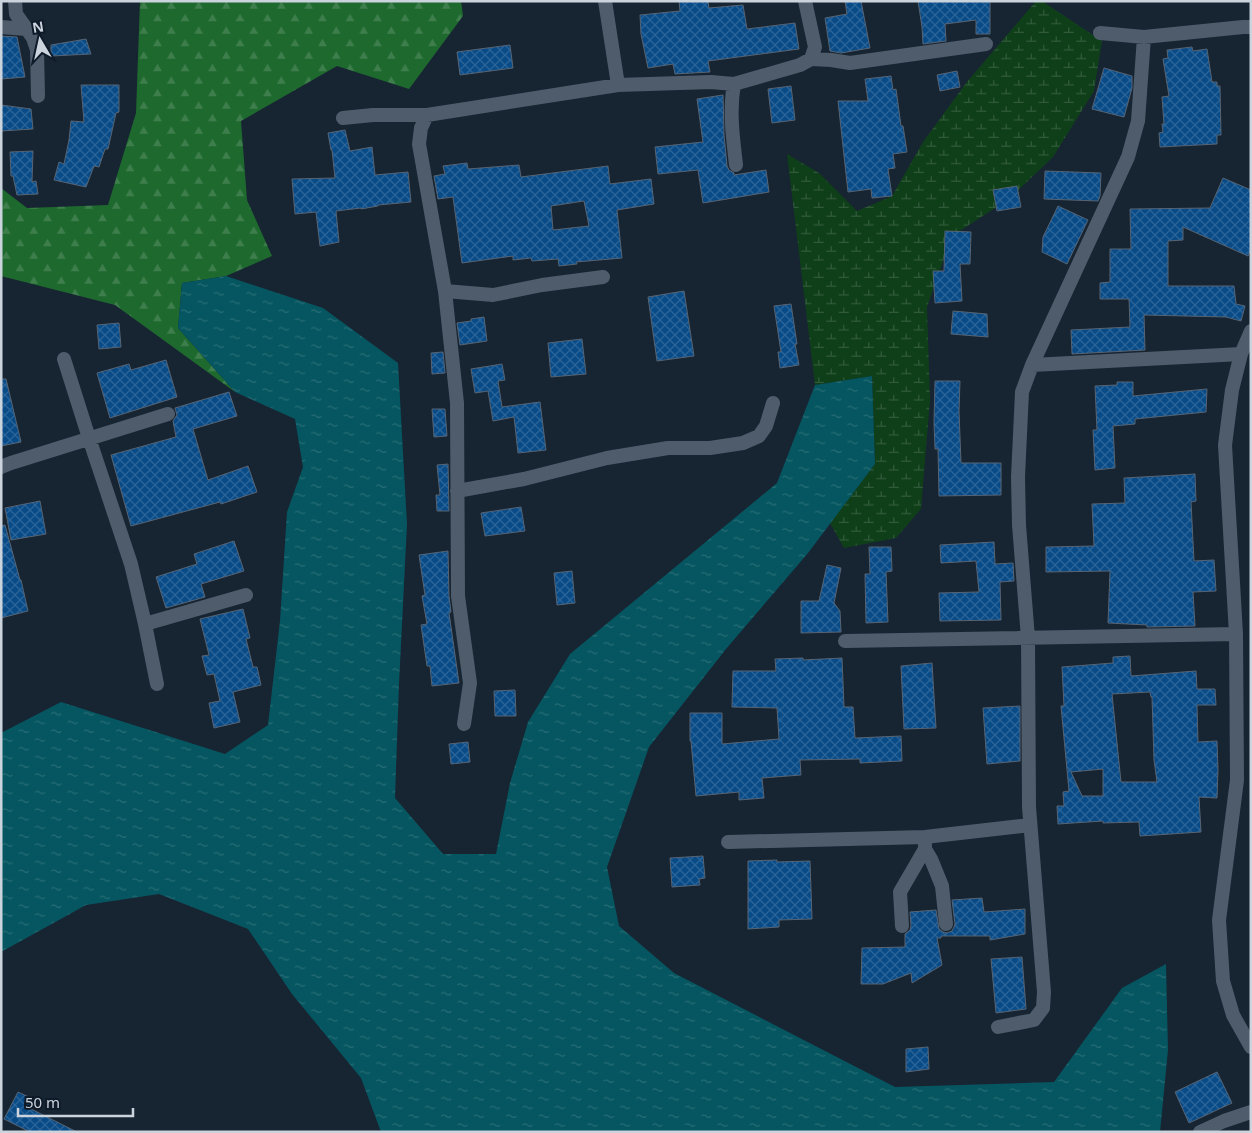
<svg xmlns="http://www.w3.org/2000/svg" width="1252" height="1133" viewBox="0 0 1252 1133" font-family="'Noto Sans',sans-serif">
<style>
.forest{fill:url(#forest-firs)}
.wetland{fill:url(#wetland-marsh)}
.water{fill:url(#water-ripples)}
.building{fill:url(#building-cross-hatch);stroke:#566474;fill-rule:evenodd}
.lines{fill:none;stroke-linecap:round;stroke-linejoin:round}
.street{stroke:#4e5c6c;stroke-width:14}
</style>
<defs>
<pattern id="forest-firs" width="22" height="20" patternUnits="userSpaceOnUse" patternTransform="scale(1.25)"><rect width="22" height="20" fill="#1e692e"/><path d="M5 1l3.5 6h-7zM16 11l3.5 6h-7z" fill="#3d7e4c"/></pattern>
<pattern id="wetland-marsh" width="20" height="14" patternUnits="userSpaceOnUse" patternTransform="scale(1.25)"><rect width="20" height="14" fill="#0f3f19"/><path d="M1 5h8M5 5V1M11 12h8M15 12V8" fill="none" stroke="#315a3a"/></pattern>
<pattern id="water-ripples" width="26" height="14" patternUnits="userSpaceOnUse" patternTransform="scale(1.25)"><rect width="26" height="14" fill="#055660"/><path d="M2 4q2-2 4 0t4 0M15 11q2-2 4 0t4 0" fill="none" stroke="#286d76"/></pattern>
<pattern id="building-cross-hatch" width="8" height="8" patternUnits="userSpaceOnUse" patternTransform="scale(1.25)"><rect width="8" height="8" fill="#084b87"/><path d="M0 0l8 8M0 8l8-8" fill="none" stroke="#2b6498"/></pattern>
</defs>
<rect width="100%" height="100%" fill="#172432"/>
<!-- forest -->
<path class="forest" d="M140,1H461L463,16L409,89L337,66L241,121L247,200L272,256L226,276L182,283L178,328L235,392L115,305L1,276V188L27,208L108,205L136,113Z"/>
<!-- wetland -->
<path class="wetland" d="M1036,1H1042L1102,41L1094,91L1053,157L1009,199L952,236L927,307L930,400L921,509L896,538L844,548L830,523L875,464L872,376L815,385L787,154L819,173L857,211L892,196L923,142L966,83Z"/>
<!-- water -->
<path class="water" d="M226,276L323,308L398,363L407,524L399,684L395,798L443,854H496L510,783L528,722L570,654L777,483L815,385L872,376L875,464L808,553L726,649L649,747L607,867L619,926L674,973L895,1087L1054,1082L1122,988L1166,964L1168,1050L1160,1132H381L361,1078L292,994L248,929L159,894L86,905L1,952V733L61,702L225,754L268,725L280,621L287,512L303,467L295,419L235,392L178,328L182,283Z"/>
<!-- building -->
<path class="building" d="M679,1H708L709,8L743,5L747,29L795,23L799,49L708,61L710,72L675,74L673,64L648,68L641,34L640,15L680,11Z
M845,1H861L870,48L841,53L830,51L825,18L847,14Z
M918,1H990V34H976V20L945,24L946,41L923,44L922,27Z
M1,36L17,37L25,77L1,79Z
M86,39L91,54L51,56V45Z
M510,45L513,68L460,75L457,52Z
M1192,47L1193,51L1207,49L1212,82H1217V86H1220L1221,135H1217V144L1160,147L1159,133L1163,132L1162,124H1164L1162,97L1169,96L1163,59L1168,58L1167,50Z
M1104,68L1132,76V88L1124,117L1092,109Z
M957,71L960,87L940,91L937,75Z
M891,76L893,90L896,89L901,126H903L907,152L893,154L895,168L888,169L892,196L872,198L871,189L848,192L838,101H868L865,79Z
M81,85H119V112L116,113L108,149H105L99,167L94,166L86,187L54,180L59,162L64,164L69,140L71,121L84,122Z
M791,86L795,120L772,123L768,89Z
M723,95L724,135L727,166L729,170L734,173V175L766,170L769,192L703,203L698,170L658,174L655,147L703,142L697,99Z
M1,105L31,109L33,129L1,131Z
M345,130L350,151L372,147L375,175L408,172L411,202L378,205V206L361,209V208L336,211L339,242L320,246L316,212L295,214L292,179L335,178L332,150H331L328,133Z
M33,151L32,182L36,181L38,194L17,195L13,176H11L10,152Z
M467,163L468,169L519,165L521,177L608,166L610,184L651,179L654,204L617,210L622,258L576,262L577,264L559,266L558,259L532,261L531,258L513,260V256L462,263L453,197L438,199L434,176L445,174L443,166ZM584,201L589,226L553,230L551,206Z
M1045,171L1101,173L1100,196L1098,201L1044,199Z
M1223,178L1251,190V249L1248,256L1183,227V240L1168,241V286H1234L1236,304L1245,306L1241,321L1226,317L1144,315L1145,350L1072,354L1071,330L1130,327L1129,299H1100V283L1110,282V249H1131L1130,209L1210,208Z
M1017,186L1021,207L997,211L993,190Z
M1058,206L1088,220L1067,264L1042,252L1043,237Z
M945,231L971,232L970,264H960L962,301L935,303L933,271H944Z
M684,291L694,356L657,361L648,297Z
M791,304L797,344H795L799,365L780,368L778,352H781L774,306Z
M953,311L987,314L988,337L951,334Z
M484,317L487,341L460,345L457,323L471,321V319Z
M119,323L121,347L99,349L97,325Z
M582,339L586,374L551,377L548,343Z
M443,352L445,373L432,374L431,353Z
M166,360L177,397L110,418L97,373L129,364L131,370Z
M502,364L505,380L498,381L502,407L540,402L546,450L518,453L514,417L493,421L488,391L475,393L471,369Z
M1,379H6L21,442L1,446Z
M935,381H960L959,411L961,463H1001V495L939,496L938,449H935L934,423Z
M1117,382H1133V396L1207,389L1206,412L1135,419V424L1113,426L1115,468L1095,470L1093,430H1097L1095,386L1117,385Z
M229,392L237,416L193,429L208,480L248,466L257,492L221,504L220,502L131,526L111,455L176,437L173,421L177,415L175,408Z
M432,409H445L447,436L434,437Z
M448,464L449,511H437L436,495H440L437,465Z
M1195,474L1196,501L1191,502L1194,561L1214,560L1216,591L1193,592L1195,626L1147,627V625L1108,623L1110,571L1046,572V547L1094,546L1092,504L1125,503L1124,478Z
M40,501L46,534L11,540L5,508Z
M521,507L525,531L485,536L481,513Z
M5,525L20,580H21L28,611L1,618V526Z
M234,541L244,571L201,584L205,597L166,608L156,577L197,564L194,554Z
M994,542L995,564L1013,563L1014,581L1000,582L1001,620L940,621L939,593L979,592L976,561L941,563L940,545Z
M869,547H891L892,571L886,572L888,622L866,623L865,574H870Z
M448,551L449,596L451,612L449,613L459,683L432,686L430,666H427L421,625L427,624L422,596L425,595L419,555Z
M827,565L841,568L834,603L840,611L841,632L801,633V601H819Z
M572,571L575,603L557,605L554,573Z
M243,609L250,638L246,639L253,667H257L261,685L233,692L240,722L214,728L209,703L220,701L214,674L207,675L202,656L209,655L200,619Z
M1130,656L1131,676L1196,671L1197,689H1215L1216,705H1197L1198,742L1217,741L1218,769L1217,798L1199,797L1201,832L1140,836L1139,822L1103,823V821L1058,824L1057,806H1064L1063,792L1069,791L1061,706H1064L1062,667L1113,663V657ZM1150,692L1151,697H1152L1154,760L1157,782H1121L1112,694ZM1103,769V796H1082L1071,772Z
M803,658V660L842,658L844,707H853L855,738L901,736L902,761L860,763V759L800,760L801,775L762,778L764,798L739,800V792L696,796L691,741H690V713H722V744L779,739L777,708L732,707L733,671H776L775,659Z
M932,663L936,728L904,729L901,666Z
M515,690L516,716H495L494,691Z
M1020,706V761L987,764L983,708Z
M468,742L470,762L451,764L449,744Z
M703,856L705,878L699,879L700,885L672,887L670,858Z
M777,860V862L810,861L812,919L779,920V927L748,929V861Z
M982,898L984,912L1025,909V934L990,940V936H941V938H937L942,965L912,983L911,973L883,984H861L862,948L905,947V934L910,930L911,926L910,912L936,910L939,929L943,932L947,933L952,931L954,927L955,924L952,900Z
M1022,957L1026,1009L996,1013L991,959Z
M928,1047L929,1069L906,1072V1049Z
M1217,1072L1232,1103L1189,1123L1175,1092Z
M18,1092L33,1099L29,1108L77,1132H30L4,1119Z"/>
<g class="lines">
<!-- street -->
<path class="street" d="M15,1L16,14L33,38L37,50L38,96
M605,1L618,85
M805,1L815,47L811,59
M1,27L26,29
M1100,33L1144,37L1243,27H1251
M734,84C729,111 733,138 736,165
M427,115L421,128L419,144L445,291L457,403L458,596L470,683L464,724
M343,118L373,115H427L618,85L711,82L734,84L800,65L811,59L831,60L850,63L986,44
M445,291L493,295L542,285L603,277
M1251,331L1241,354L1232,390L1225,445L1236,634L1237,780L1219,920L1223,981L1233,1015L1251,1047
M64,359L89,438L131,564L145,624L157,684
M1032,365L1241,354
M1,467L11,463L168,414
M457,491L524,479L607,458L668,448H710L743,443L759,436L766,426L773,403
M145,624L246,595
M845,641L1236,634
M925,837V849L931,859L942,886L946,924
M728,842L925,837L1030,825
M902,926L900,892L925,849
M998,1027L1034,1020L1043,1008L1044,992L1029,807L1028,638L1019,525L1018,477L1022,392L1032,365L1128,157L1138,121L1144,37
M1200,1132L1224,1121L1251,1112"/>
</g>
<!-- border -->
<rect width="1252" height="1133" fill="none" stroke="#cbd3dd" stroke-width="5"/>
<!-- north arrow -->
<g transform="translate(40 40) rotate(351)" stroke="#0e1a28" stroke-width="4" paint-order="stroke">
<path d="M0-4L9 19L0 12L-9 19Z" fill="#cbd3dd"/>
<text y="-8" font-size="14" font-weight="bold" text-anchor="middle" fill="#cbd3dd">N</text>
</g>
<!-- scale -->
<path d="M18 1108v8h115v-8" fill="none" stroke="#cbd3dd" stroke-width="2.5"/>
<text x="25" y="1108" font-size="15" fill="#cbd3dd" stroke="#0e1a28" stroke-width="4" paint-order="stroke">50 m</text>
</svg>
